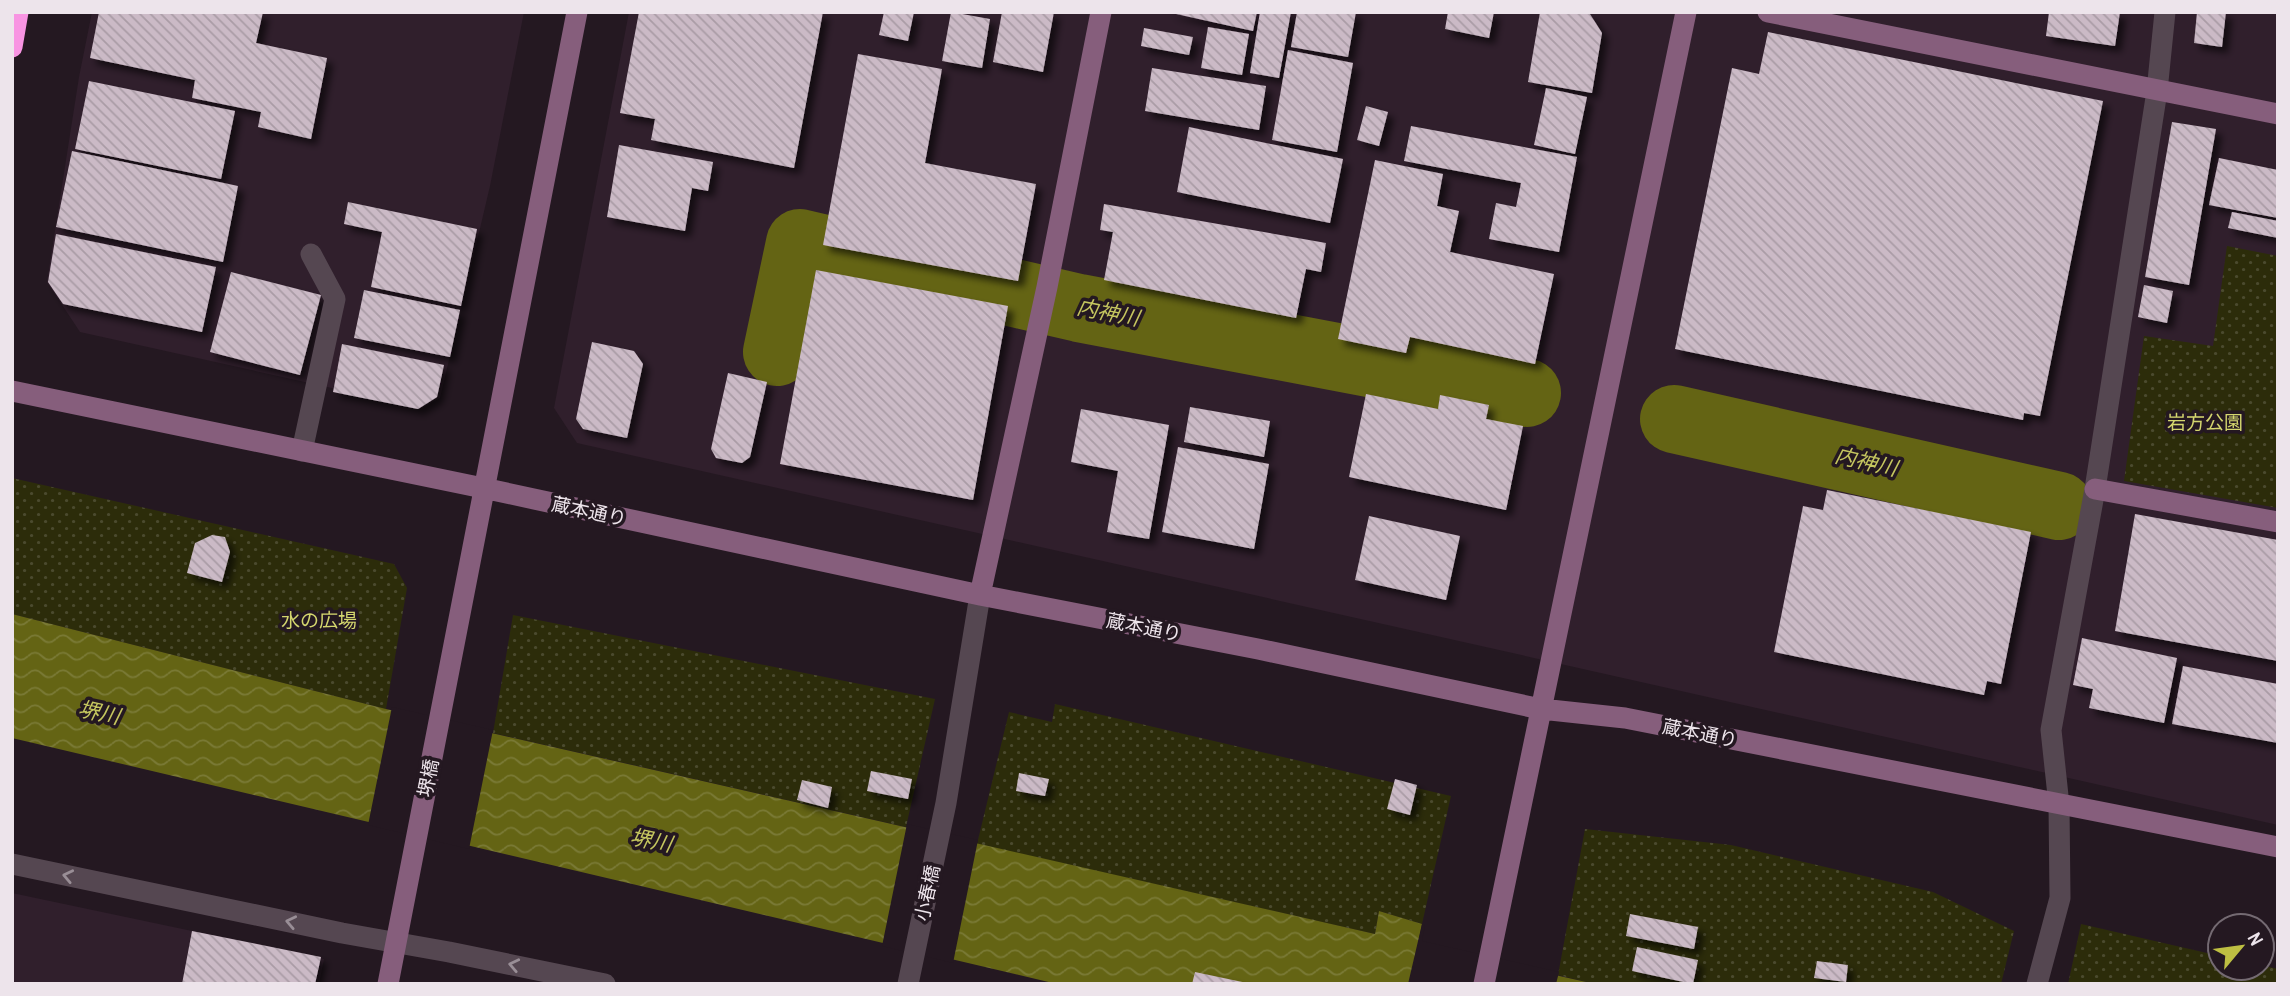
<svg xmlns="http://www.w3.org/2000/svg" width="2290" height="996" viewBox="0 0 2290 996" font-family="'Archivo Narrow','Noto Sans JP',sans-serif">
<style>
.built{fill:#301f2c}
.park{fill:url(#park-dots)}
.water{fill:url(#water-waves)}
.pier{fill:#241821}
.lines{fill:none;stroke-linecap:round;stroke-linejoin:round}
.river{stroke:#646414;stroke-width:68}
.building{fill:url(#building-back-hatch);filter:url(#shadow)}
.lane{stroke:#554751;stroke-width:21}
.street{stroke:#554751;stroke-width:21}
.secondary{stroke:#865e7c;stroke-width:21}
.highway{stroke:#f894e2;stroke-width:21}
.oneway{stroke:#998e96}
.labels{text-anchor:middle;stroke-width:7;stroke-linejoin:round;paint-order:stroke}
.park-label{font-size:19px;fill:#d4d66e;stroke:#241821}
.street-label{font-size:19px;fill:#ede4eb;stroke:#241821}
.water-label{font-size:21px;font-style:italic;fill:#c5c65f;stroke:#241821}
</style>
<defs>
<pattern id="park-dots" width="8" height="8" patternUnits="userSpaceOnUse" patternTransform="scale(1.75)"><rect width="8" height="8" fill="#2c2c0a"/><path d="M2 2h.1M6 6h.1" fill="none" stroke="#4b4a2e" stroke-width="1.8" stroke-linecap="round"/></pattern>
<pattern id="water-waves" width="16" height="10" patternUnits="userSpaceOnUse" patternTransform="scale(1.75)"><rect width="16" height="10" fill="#646414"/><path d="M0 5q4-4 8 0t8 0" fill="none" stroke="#7a7a36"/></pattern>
<pattern id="building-back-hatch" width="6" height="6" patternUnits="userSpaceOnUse" patternTransform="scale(1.75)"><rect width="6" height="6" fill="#cbbac6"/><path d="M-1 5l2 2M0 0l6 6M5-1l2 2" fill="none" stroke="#aa9ca6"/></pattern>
<filter id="shadow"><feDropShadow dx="6" dy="6" stdDeviation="3.5" flood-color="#0009"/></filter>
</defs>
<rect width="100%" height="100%" fill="#241821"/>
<!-- built -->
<path class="built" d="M92,12H524L490,186L440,398L422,408L80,332L47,282L79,77Z
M629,12H2278V825L577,443L554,408Z
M12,893L324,959L319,984H12Z"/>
<!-- park -->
<path class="park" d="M2227,246L2278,256V508L2124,481L2144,336L2213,346Z
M12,478L394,564L407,588L386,709L12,614Z
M513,615L935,699L906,827L493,733Z
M1055,704L1451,796L1422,924L1379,911L1375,934L977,844L1009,712L1052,722Z
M1585,829L1731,845L1933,892L2014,931L2001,984H1595L1558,975Z
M2081,924L2220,956V968H2262V965L2278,969V984H2068Z"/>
<!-- water -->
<path class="water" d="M12,614L386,709L1375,934L1379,911L1422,924L1418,944L1595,984H1057L12,738Z"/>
<!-- pier -->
<path class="pier" d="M392,707L493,730L469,849L368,825Z
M907,824L978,840L953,963L882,946Z
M1422,924L1425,925L1422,941L1559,972L1556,984H1408Z"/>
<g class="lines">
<!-- river -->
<path class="river" d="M777,352L800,243L1079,308L1527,393
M1674,419L2059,506"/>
</g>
<!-- building -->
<path class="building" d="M99,12H263L256,43L327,58L311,139L258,127L261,112L192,98L195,80L90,58Z
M639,12H823L794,168L651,140L655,119L620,113Z
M884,12H914L908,41L879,35Z
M951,12L990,19L982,68L942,61Z
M1002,12H1054L1043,72L993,62Z
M1167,12H1257L1253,31Z
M1260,12H1291L1279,78L1250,73Z
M1297,12H1356L1348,57L1291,47Z
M1448,12H1494L1489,38L1445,29Z
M1540,12L1590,14L1602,33L1592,93L1528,82Z
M2049,12H2120L2115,46L2046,36Z
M2197,12H2226L2222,47L2194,43Z
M1208,27L1249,34L1242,75L1201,68Z
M1144,28L1193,37L1189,55L1141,46Z
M1768,32L2103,101L2040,416L2024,413L2023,420L1675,349L1732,68L1759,74Z
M1288,50L1353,63L1337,152L1272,140Z
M858,54L942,69L925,163L1036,184L1018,281L823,245Z
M1152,68L1266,86L1259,130L1145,111Z
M89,81L235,111L221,179L75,149Z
M1546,88L1587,97L1575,154L1534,145Z
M1366,106L1388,112L1379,146L1357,140Z
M2172,122L2216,129L2189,285L2145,277Z
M1411,126L1577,157L1559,252L1489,239L1496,203L1516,207L1521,183L1404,161Z
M1189,127L1343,159L1330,223L1177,192Z
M619,145L713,162L708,191L692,188L685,231L607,217Z
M72,151L238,186L223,262L56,227Z
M2219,158L2278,170V218L2209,205Z
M1375,160L1443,174L1437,206L1459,211L1450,252L1554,274L1535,364L1410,337L1406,353L1338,339Z
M348,202L477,229L461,306L371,287L382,232L344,224Z
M1104,204L1326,243L1321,272L1306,269L1296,318L1104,280L1113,232L1100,230Z
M2232,212L2278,221V238L2228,228Z
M56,234L216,267L202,332L63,304L48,282Z
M816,270L1008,306L973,500L780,464Z
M231,272L321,295L300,375L210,352Z
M2144,285L2173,291L2167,323L2138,317Z
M364,290L460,310L450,357L354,338Z
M592,342L634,351L643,364L627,438L583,429L576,419Z
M342,344L444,365L437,397L418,409L333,392Z
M728,373L767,382L750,457L742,463L716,458L711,449Z
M1366,394L1438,409L1440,395L1489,405L1486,419L1523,426L1506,510L1349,477Z
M1190,407L1270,421L1264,457L1184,442Z
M1081,409L1169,425L1149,539L1107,532L1118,471L1071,462Z
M1178,447L1269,464L1254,549L1162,532Z
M1827,490L2031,532L2001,684L1987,681L1984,695L1774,652L1803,506L1823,510Z
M2135,514L2278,540V661L2115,631Z
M1369,516L1460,536L1446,600L1355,580Z
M212,535L225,537L230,552L222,582L187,573L195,543Z
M2082,638L2177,658L2164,723L2089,708L2093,689L2073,685Z
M2183,666L2278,684V743L2172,724Z
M871,771L912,779L908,799L867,791Z
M1019,773L1049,779L1045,796L1016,791Z
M1395,779L1417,785L1410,815L1387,809Z
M802,780L832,787L828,808L797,800Z
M1630,914L1698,927L1694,949L1626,936Z
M192,931L321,957L315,984H182Z
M1637,947L1698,960L1693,984L1632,971Z
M1817,961L1848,965L1846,982L1814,978Z
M1195,972L1247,983V984H1192Z"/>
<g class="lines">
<!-- lane -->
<path class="lane" d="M302,451L335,299L311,254"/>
<!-- street -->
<path class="street" d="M12,864L342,933L449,952L605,984
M908,984L946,803L980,595
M2037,984L2060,898L2059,805L2051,730L2095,489L2157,91L2165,12"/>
<!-- secondary -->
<path class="secondary" d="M1768,12L2278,114
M12,391L483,488L980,595L1258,649L1541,709L1625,718L2278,847
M2095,489L2278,522
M980,595L1047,287L1101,12
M388,984L577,12
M1484,984L1686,12"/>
<!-- highway -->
<path class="highway" d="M12,47L18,12"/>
</g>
<!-- one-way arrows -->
<defs><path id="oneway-chevron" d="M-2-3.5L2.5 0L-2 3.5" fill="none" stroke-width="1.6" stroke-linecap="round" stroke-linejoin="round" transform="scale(1.75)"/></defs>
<g class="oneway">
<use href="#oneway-chevron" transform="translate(68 876) rotate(-168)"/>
<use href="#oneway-chevron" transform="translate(291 922) rotate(-168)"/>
<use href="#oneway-chevron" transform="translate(514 965) rotate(-168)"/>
</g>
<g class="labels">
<!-- park labels -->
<g class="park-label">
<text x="2205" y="429">岩方公園</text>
<text x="319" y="627">水の広場</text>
</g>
<!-- street labels -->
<g class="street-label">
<text transform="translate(589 511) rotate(12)" y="7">蔵本通り</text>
<text transform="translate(1144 627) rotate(11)" y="7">蔵本通り</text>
<text transform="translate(1700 733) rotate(11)" y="7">蔵本通り</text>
<text transform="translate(428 778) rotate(-79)" y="7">堺橋</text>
<text transform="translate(927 893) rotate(-78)" y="7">小春橋</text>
</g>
<!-- water labels -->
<g class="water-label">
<text transform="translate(1108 313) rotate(11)" y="7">内神川</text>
<text transform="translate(1866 462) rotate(13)" y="7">内神川</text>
<text transform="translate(99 713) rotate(12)" y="7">堺川</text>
<text transform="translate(651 841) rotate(11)" y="7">堺川</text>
</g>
</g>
<!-- border -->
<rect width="2290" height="996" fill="none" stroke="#ede4eb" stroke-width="28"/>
<!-- north arrow -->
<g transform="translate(2241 947) rotate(61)"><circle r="33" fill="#241821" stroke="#746a72" stroke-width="2"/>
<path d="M0-5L12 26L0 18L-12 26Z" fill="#bebf42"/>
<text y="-10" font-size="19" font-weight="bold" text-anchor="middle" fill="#ede4eb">N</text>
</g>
</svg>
